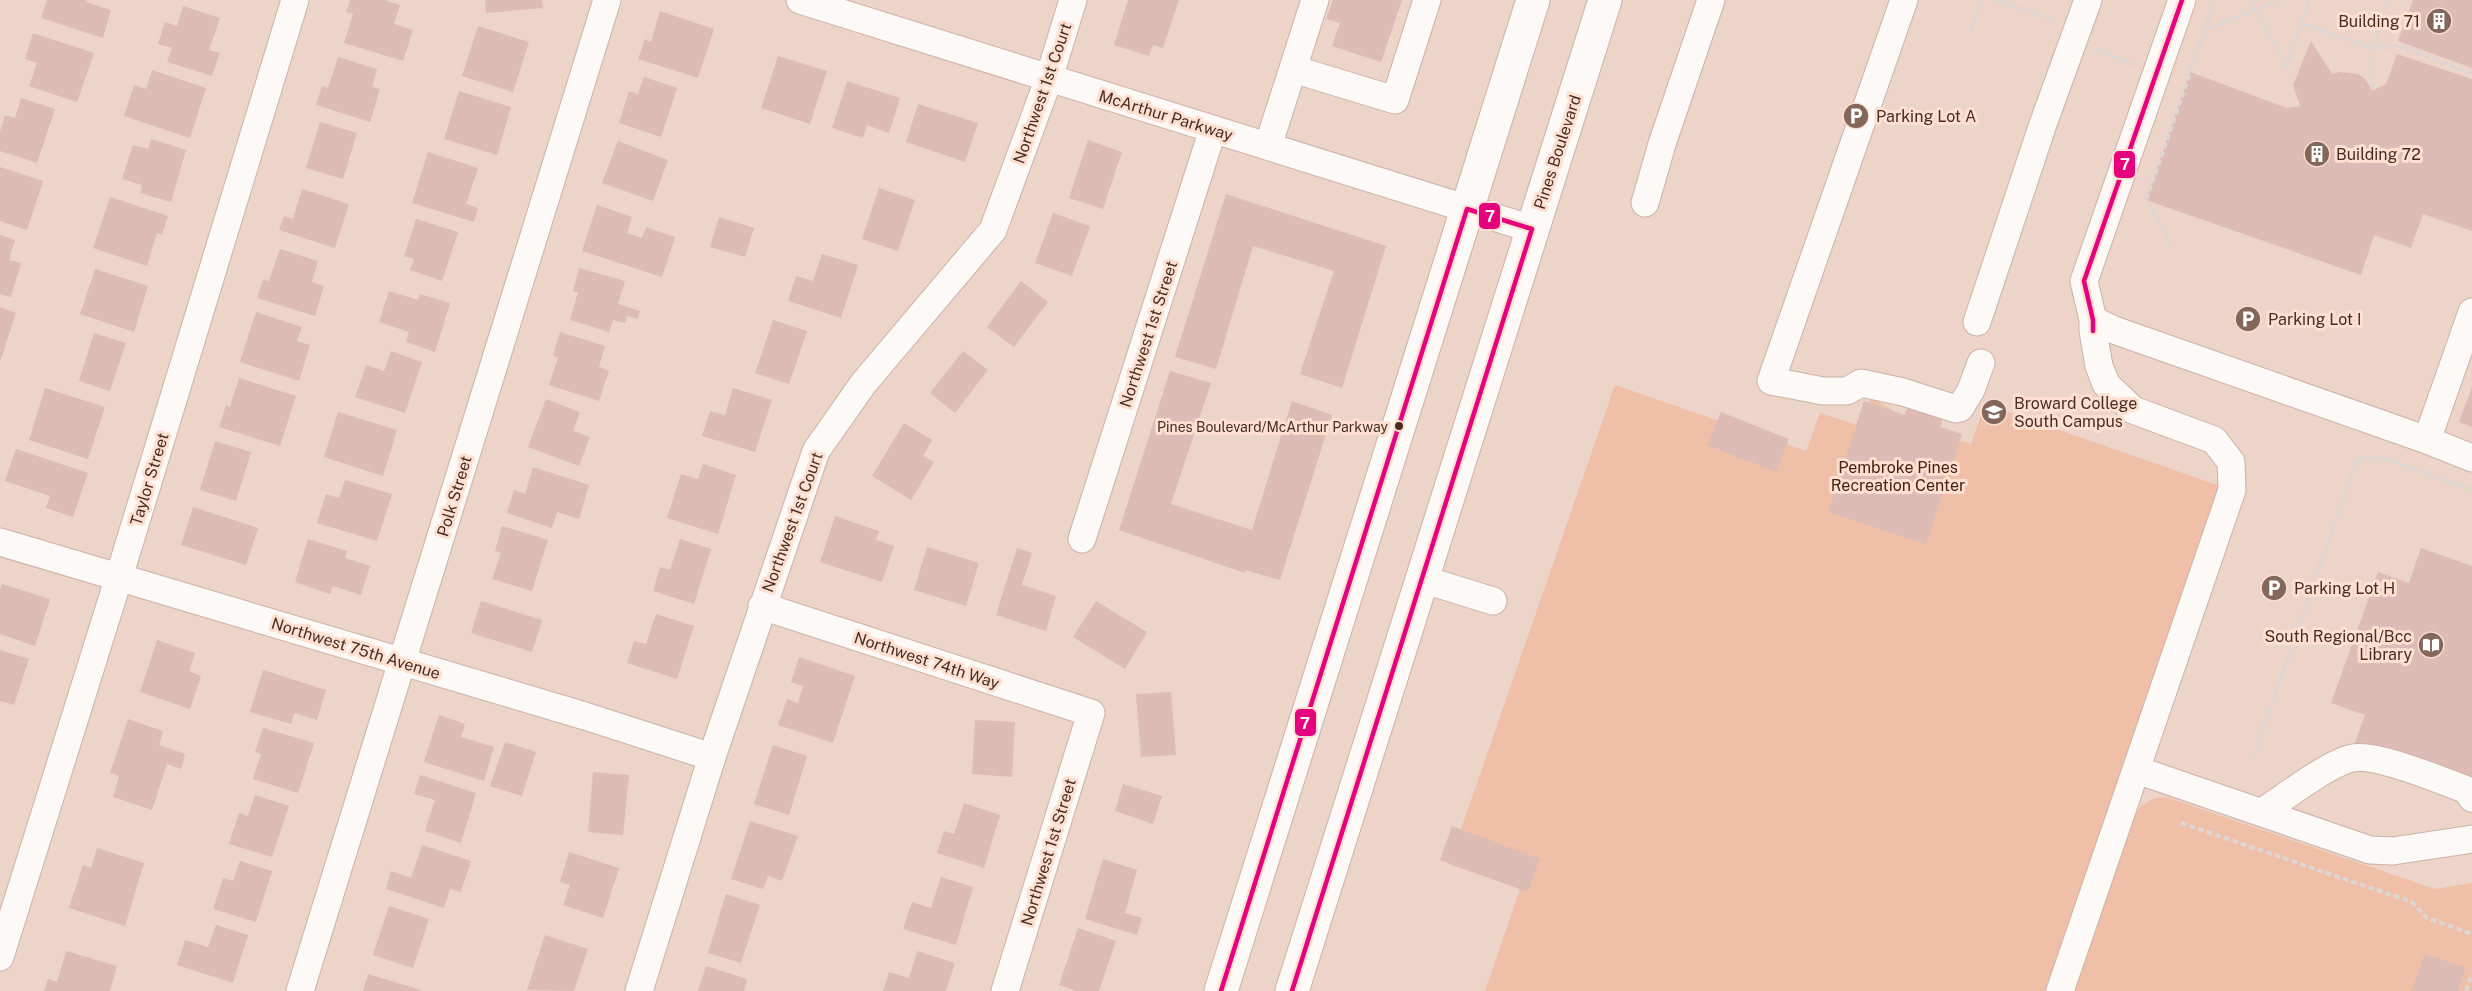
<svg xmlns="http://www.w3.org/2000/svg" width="2472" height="991" viewBox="0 0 2472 991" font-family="'Public Sans',sans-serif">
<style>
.green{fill:#efbfa7}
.building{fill:#dcbcb5}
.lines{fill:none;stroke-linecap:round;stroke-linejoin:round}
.minor-casing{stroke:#cbb2a7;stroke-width:29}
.highway-casing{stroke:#cbb2a7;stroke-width:35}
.path{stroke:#ded6d2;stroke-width:4;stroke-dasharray:6 3;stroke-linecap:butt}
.minor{stroke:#fcf9f7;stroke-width:27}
.highway{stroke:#fcf9f7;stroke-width:33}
.bus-1-casing{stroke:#fee0d2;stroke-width:9}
.bus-1{stroke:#e5007d;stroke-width:4.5}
.bus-dot{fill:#492d1f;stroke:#fee0d2;stroke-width:2}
.labels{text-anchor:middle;stroke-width:6;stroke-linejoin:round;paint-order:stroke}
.bus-label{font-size:14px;fill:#492d1f;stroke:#fee0d2;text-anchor:end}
.poi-label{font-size:16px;fill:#492d1f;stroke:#fee0d2;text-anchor:start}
.street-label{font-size:16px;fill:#492d1f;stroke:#fee0d2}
.park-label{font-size:16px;fill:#47220e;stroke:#fee0d2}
.line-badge{stroke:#fee0d2;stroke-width:2}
.badge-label{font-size:16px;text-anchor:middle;font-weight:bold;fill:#fff}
</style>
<rect width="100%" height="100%" fill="#ecd4c9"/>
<!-- green -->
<path class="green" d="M1615,385L1806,451L1820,413L1860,426L1871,397L1913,424L1971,444L1985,404L2220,486L2045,991H1485L1520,889L1449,864Z
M2166,797L2435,889L2472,883V991H2074L2134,817C2141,803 2150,798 2166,797Z"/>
<!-- building -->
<path class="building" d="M47,0H87L86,2L111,10L103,38L41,18Z
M350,0H384L400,5L394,24L413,30L403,61L344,43L353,14L346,12Z
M485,0H542L543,8L486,13Z
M1128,0H1179L1163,48L1153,45L1149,56L1114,45Z
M1333,0H1402L1381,62L1332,46L1340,23L1326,19Z
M2413,0H2472V68L2398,41Z
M183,6L220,18L209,50L220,53L212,76L167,62L172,48L158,44L165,22L177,26Z
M660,11L714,29L698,78L638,59L645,39L651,42Z
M478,26L529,42L513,92L462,76Z
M33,33L94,53L77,102L29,86L37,63L25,59Z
M2311,41L2332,74L2340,72L2358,74L2366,80L2372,91L2386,84L2397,54L2472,79V231L2423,214L2411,248L2374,235L2361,275L2146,200L2190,72L2287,108L2300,106L2293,85Z
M778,56L827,71L810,124L761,108Z
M338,57L377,69L372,87L380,89L370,122L316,105L322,86L328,88Z
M152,70L206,88L190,138L124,116L134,85L146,89Z
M644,77L677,88L661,137L619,123L629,91L638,94Z
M847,81L900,98L889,133L867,125L863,138L832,128Z
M459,91L511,107L497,155L444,139Z
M21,98L55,109L37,163L0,151V132L5,115L15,118Z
M918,104L978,123L965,162L906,142Z
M320,122L357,133L343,179L306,168Z
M151,139L186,150L171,202L140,193L142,185L122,179L133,145L148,149Z
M1088,140L1122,152L1103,209L1069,198Z
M618,141L668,160L653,201L602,183Z
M428,152L478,168L466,204L478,208L474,222L412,203Z
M0,167L43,181L27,230L0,221Z
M879,188L915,200L898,251L862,239Z
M302,189L349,204L335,248L279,230L284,216L293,219Z
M1226,194L1386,246L1342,388L1300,374L1334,271L1253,246L1216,369L1175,357Z
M110,197L168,216L162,235L157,233L147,266L93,248Z
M597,205L632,217L627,233L642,238L646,227L675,237L662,277L582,251Z
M1053,213L1090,226L1072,276L1035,263Z
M719,217L754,228L745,257L710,247Z
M416,219L458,232L442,281L410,270L414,259L404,256Z
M0,235L15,240L9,260L21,263L11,297L0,294Z
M280,249L318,261L312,282L324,286L315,316L257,298L263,280L269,281Z
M822,254L858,265L841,318L788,301L796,276L813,281Z
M579,268L625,281L618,304L640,311L638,319L627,316L625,323L613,320L609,332L570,320L578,292L573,291Z
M95,269L148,286L134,332L80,314Z
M1021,281L1048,302L1014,347L987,327Z
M389,291L418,300L420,294L450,303L435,352L406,342L409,332L379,322Z
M0,307L16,313L0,362Z
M256,312L302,327L297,341L310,345L299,381L240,362Z
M773,320L807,331L789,384L755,373Z
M560,332L605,346L599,367L609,371L599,401L549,385L558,358L553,356Z
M94,333L126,343L110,391L79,381Z
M391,351L422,362L405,413L355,397L366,365L384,371Z
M963,351L988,370L955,413L930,393Z
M1170,371L1211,383L1171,504L1252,530L1292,401L1332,415L1280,580L1245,570V573L1119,530Z
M239,378L296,396L280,446L219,427L226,405L230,407Z
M2472,387V427L2459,422Z
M45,388L105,407L88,459L29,440Z
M733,388L772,400L755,452L702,436L710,411L725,415Z
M1910,398L1946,410L1940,427L1962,434L1926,544L1828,512L1864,401L1905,415Z
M546,399L580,412L573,431L590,437L579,466L528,447Z
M338,412L397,430L383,476L324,457Z
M1721,412L1789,439L1776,472L1707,445Z
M904,423L932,440L923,456L934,462L911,500L872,476Z
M215,441L251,452L236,501L200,490Z
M16,449L88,473L73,517L46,508L50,496L5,481Z
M703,464L736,475L718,534L667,518L681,474L698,479Z
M533,467L589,485L579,519L557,512L552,528L507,513L514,490L525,494Z
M345,480L392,494L377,541L317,523L326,494L339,498Z
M193,507L258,528L246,565L181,545Z
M835,516L879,531L876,540L894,546L882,582L820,562Z
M502,526L548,540L532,591L492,579L501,553L495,551Z
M308,539L347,551L345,558L370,566L361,595L333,586L330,594L295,582Z
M680,539L711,549L694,604L653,591L660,567L670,570Z
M927,547L979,563L966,606L914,590Z
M1017,548L1032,553L1022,585L1056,596L1046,631L996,615Z
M2421,548L2472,566V786L2354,745L2365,715L2331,703L2378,572L2409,583Z
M2,584L50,599L35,646L0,634V590Z
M481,601L542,620L532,652L471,633Z
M1096,601L1147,632L1125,669L1073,637Z
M656,614L694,626L677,679L627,663L634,641L646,644Z
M157,640L195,653L189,671L201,676L190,709L140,692Z
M0,650L29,659L14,705L0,701Z
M799,657L855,676L833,743L778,725L787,699L798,703L803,686L791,682Z
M263,670L326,690L317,720L294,713L291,724L250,712Z
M1171,692L1176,755L1141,757L1136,694Z
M439,715L465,724L461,737L494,747L484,781L424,762Z
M128,719L163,731L159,745L185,754L181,769L167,764L152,810L113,797L119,776L110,773Z
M975,720L1015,722L1012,777L972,774Z
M263,728L314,743L298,793L253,779L261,754L255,752Z
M505,742L536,752L522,796L490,786Z
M773,745L807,756L789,815L754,804Z
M593,772L629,775L623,835L588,832Z
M420,775L476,793L461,843L425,831L435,800L414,794Z
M1123,784L1162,796L1153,824L1115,811Z
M255,795L289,806L272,857L229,844L239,813L248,816Z
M964,803L1000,815L984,868L937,853L944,831L954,834Z
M750,821L798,836L782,881L768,876L763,889L731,879Z
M1452,826L1540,859L1528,892L1440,860Z
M422,845L471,861L461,892L450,889L444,908L386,889L391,871L411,878Z
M97,848L144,863L125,926L69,908L83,865L91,868Z
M569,852L619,868L603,918L563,905L570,885L560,882Z
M1103,859L1137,870L1125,913L1142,918L1137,935L1085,919Z
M240,861L272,871L256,922L213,909L223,878L233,881Z
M941,877L973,887L956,945L903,929L912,902L931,908Z
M726,894L760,905L741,963L708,953Z
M389,906L429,919L413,968L373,955Z
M216,925L248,935L233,983L177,965L185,940L208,947Z
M1078,928L1116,941L1099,991H1076L1059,985Z
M545,935L588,949L574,991L527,990Z
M66,951L117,966L110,991H44L48,979L57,982Z
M917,951L955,963L946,991H883L889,972L909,978Z
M2425,954L2466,968L2458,991H2411Z
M706,966L747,979L744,991H698Z
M368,974L421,990L420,991H363Z"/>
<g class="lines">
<!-- minor casing -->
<g class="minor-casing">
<path id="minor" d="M800,0L1532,229
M1904,0L1771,381L1823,391H1847L1861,383L1903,392L1956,409L1960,408L1971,390L1981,363
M1293,69L1395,100L1427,0
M1268,146L1315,0
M1645,203L1662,144L1711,0
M2093,320L2114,330L2427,440L2472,458
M1977,322L2042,127L2088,0
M2427,440L2472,312
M1082,539L1213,129
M0,542L585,716L712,757
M1422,579L1493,601
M762,606L1091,713L1005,991
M2137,770L2370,850L2393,851L2472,839
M2262,812C2284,798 2330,762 2353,758C2377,753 2442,781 2467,790L2472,798
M0,957L119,577L295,0
M300,991L607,0
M639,991L712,757L816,451L863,384L993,230L1049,78L1073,0
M2060,991L2232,490L2231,462L2214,440L2133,410L2106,384L2099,366L2093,331V320L2084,281L2182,0"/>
</g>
<!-- highway casing -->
<g class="highway-casing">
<path id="highway" d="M1221,991L1533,0
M1292,991L1605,0"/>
</g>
<!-- path -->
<path class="path" d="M1996,0L2056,21
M2214,0L2205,30L2278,0
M2252,0L2286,66L2301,23
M2309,0L2301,23L2373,48L2398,46L2472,73
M1971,31L1982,0
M2097,50L2135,64
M2373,89V48L2387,0
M2171,247L2160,222L2146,200L2205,30
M2254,755L2358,457L2390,460L2472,490
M2181,823L2412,902L2427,918L2472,934
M2466,991L2472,973"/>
<!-- minor -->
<use href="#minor" class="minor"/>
<!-- highway -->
<use href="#highway" class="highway"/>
<!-- bus-1 casing -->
<g class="bus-1-casing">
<path id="bus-1" d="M2093,331V320L2084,281L2182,0
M1221,991L1467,209L1532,229L1292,991"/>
</g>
<!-- bus-1 -->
<use href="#bus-1" class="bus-1"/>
</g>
<!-- icons -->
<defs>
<g id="building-disc" transform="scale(1.35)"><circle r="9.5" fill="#82675a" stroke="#fee0d2"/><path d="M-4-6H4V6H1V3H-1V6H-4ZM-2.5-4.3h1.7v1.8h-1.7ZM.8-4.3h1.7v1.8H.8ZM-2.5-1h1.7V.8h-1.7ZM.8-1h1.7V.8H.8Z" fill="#fff"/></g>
<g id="parking-disc" transform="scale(1.35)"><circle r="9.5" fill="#82675a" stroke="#fee0d2"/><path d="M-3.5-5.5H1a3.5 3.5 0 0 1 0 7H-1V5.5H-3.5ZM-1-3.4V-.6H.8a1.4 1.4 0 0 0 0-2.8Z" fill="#fff"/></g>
<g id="university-disc" transform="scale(1.35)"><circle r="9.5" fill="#82675a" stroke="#fee0d2"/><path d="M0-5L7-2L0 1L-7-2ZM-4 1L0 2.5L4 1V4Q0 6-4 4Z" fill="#fff"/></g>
<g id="library-disc" transform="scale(1.35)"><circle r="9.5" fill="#82675a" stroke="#fee0d2"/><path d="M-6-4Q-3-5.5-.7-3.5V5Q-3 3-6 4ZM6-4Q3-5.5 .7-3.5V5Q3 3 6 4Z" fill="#fff"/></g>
</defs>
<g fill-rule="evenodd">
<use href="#building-disc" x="2439" y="21"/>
<use href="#parking-disc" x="1856" y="116"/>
<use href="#building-disc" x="2317" y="154"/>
<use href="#parking-disc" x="2248" y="319"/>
<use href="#university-disc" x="1994" y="412"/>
<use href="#parking-disc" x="2274" y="588"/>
<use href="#library-disc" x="2431" y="645"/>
</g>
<!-- markers -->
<circle class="bus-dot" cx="1399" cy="426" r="5"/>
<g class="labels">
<!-- bus labels -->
<g class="bus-label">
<text x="1388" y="432">Pines Boulevard/McArthur Parkway</text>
</g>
<!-- poi labels -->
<g class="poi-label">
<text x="2420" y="27" text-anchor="end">Building 71</text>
<text x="1876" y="122">Parking Lot A</text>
<text x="2336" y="160">Building 72</text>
<text x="2268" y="325">Parking Lot I</text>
<text x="2014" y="409">Broward College<tspan x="2014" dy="18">South Campus</tspan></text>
<text x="2294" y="594">Parking Lot H</text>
<text x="2412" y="642" text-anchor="end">South Regional/Bcc<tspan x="2412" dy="18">Library</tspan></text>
</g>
<!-- street labels -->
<g class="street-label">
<text transform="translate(1042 93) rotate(-71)" y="6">Northwest 1st Court</text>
<text transform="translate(1166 115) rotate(17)" y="6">McArthur Parkway</text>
<text transform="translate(1557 152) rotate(-72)" y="6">Pines Boulevard</text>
<text transform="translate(1148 334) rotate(-72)" y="6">Northwest 1st Street</text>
<text transform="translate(149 479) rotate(-73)" y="6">Taylor Street</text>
<text transform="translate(454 496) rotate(-73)" y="6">Polk Street</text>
<text transform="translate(792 522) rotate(-70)" y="6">Northwest 1st Court</text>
<text transform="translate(356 648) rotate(17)" y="6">Northwest 75th Avenue</text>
<text transform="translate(927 660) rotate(18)" y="6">Northwest 74th Way</text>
<text transform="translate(1048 852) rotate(-73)" y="6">Northwest 1st Street</text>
</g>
<!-- park labels -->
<g class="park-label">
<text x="1898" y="473">Pembroke Pines<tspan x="1898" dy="18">Recreation Center</tspan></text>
</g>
</g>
<g class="line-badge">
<rect x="2113" y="150" width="23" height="29" rx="6" fill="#e5007d"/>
<rect x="1478" y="202" width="23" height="28" rx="6" fill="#e5007d"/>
<rect x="1294" y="708" width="23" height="29" rx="6" fill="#e5007d"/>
</g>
<g class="badge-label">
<text x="2125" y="170">7</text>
<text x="1490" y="222">7</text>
<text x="1305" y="729">7</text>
</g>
</svg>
